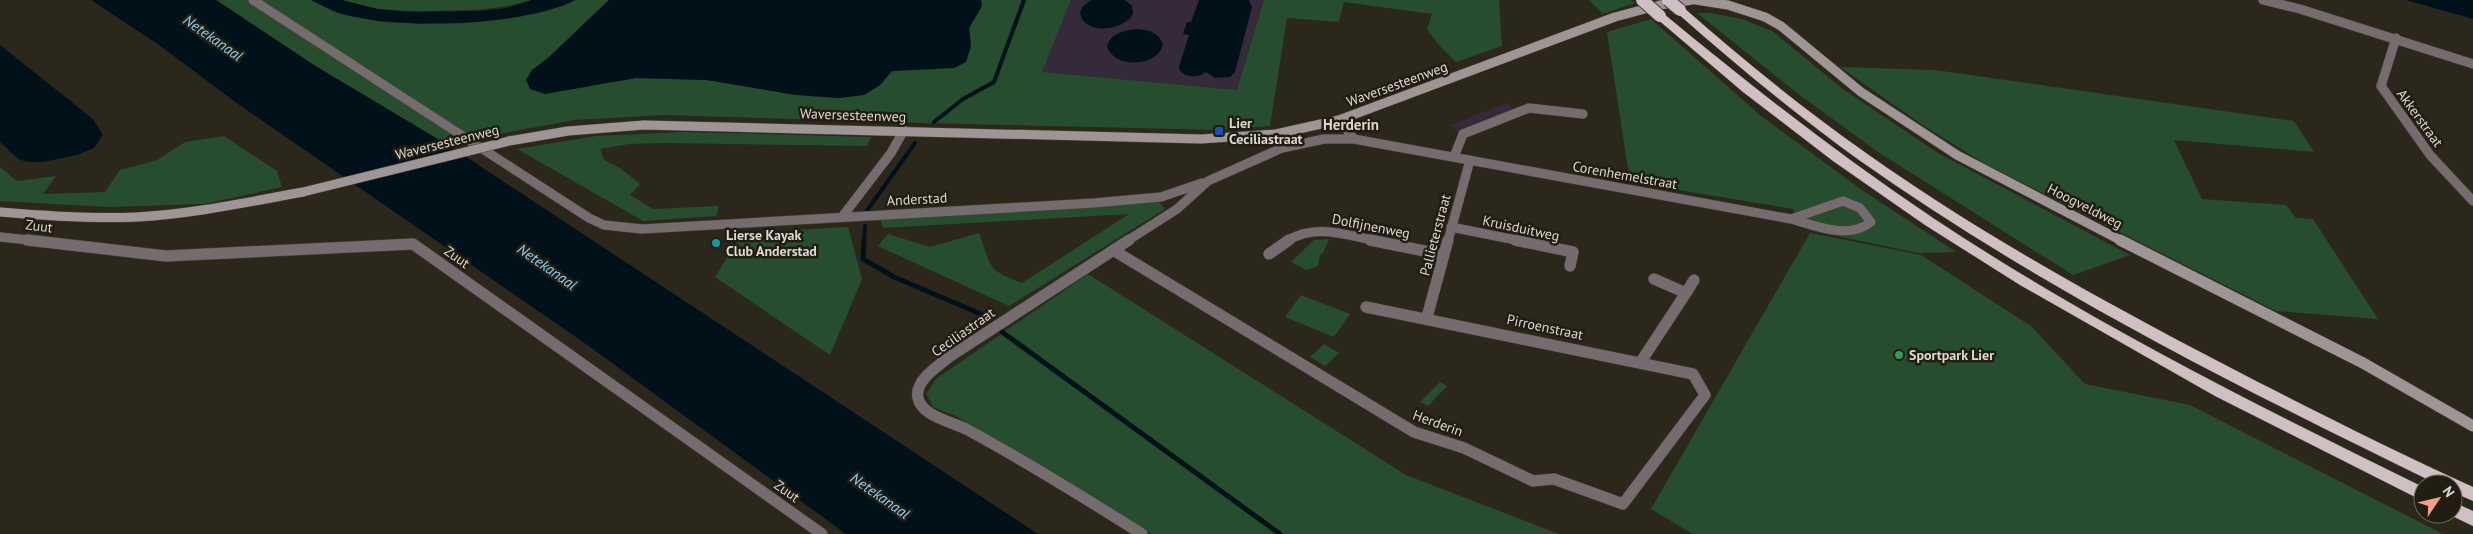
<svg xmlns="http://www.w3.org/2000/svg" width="2473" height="534" viewBox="0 0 2473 534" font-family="'PT Sans',sans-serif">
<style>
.industrial{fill:#342a39}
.green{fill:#264d2e}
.water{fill:#01111a}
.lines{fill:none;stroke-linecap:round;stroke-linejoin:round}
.stream-far1{stroke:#01111a;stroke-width:4}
.stream{stroke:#01111a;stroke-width:5}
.minor-far1-casing{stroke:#484338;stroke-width:10}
.minor-casing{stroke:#484338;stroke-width:12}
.secondary-far1-casing{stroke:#484338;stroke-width:10}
.secondary-casing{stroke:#484338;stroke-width:12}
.trunk-casing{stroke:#484338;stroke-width:1}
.minor-far1{stroke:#746c6e;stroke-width:9}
.minor{stroke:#746c6e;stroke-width:11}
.secondary-far1{stroke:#9f9496;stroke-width:9}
.secondary{stroke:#9f9496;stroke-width:11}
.trunk{fill:#d0c0c3;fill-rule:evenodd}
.secondary-bridge-casing{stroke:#484338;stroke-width:10;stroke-linecap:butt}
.trunk-bridge-casing{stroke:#484338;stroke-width:14;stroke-linecap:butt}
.secondary-bridge{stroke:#9f9496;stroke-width:9}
.trunk-bridge{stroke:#d0c0c3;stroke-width:12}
.transit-dot{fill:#1a4fb4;stroke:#221d12;stroke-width:2}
.culture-dot{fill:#0f9aa8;stroke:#221d12;stroke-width:2}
.leisure-dot{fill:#2e9e5b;stroke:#221d12;stroke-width:2}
.labels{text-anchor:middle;stroke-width:5;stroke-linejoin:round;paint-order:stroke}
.street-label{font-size:14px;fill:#dcd9d1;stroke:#221d12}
.poi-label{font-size:14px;font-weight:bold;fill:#dcd9d1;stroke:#221d12;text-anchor:start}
.water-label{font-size:15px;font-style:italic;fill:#8acef5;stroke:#221d12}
.neighbourhood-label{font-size:15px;font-weight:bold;fill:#ded7c8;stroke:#221d12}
</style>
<rect width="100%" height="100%" fill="#2c271b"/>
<!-- industrial -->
<path class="industrial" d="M1071,0H1264L1238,90L1042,72Z
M1507,103L1515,110L1458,132L1450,125Z"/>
<!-- green -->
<path class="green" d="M216,0H311L338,13L382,22L423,24L509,17L563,6L575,0H609L548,58L532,70L592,85L636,78L707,80L796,95L840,98L880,85L892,71L919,68L971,46L969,28L982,6L981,0H1071L1042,72L1237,90L1264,0H1499L1502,46L1456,62L1437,43L1427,29L1432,14L1344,2L1339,22L1287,18L1270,126L1219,130L924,123L665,115L574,120L504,133L451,147L317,67Z
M342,0H532C493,11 472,10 433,11C403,11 370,12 342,0Z
M1589,0H1631L1635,3L1603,14Z
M1697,13H1711L1742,19L1772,31L1843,89L1938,153L2130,255L2073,275L1878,152L1797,93Z
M1651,19L1761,116L1862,190L1956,252L1918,253L1808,230L1793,209L1630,182L1607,32Z
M1840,67L1935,70L2294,121L2314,152L2174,140L2202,199L2286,205L2296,218L2313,219L2378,319L2276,311L1987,165L1924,126Z
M685,132L871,137L867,146L664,143L629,144L600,149L604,160L620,168L640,184L630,195L653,209L719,206L716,216L643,221L517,149L596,136Z
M224,136L277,171L282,187L204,204L109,207L0,201V167L17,181L56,176L43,194L105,192L120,170L157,160L185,142Z
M1158,201L1165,209L1009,306L878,246L888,234L930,247L979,233C992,267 986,270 1022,283L1129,214L883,228L880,219Z
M848,227L862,279L830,355L715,277L742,233Z
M1810,233L1921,255L2031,326L2085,384L2190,405L2443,534H1693L1651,509Z
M1329,239L1323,253L1320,255L1318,266L1306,270L1291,262L1314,240Z
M1088,274L1406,475L1559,534H1151L956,416L933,407L926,394L936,379Z
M1301,295L1350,314L1334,337L1285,317Z
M1324,344L1339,353L1325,366L1310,357Z
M1440,382L1447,386L1428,406L1420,402Z"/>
<!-- water -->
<path class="water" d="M91,0H216L317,67L451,147L1038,534H846L586,344L238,104L159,45Z
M311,0H342L378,9L413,12L479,11L506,8L532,0H575C523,27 394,30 339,13C329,10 320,4 311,0Z
M609,0H981L982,6L969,28L971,46L966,62L954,68L892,71L880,85L864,95L840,98L796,95L707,80L636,78L545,94L530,89L526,80L532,70L548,58Z
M1091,0H1125L1132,6L1133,14C1124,31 1084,36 1080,13L1082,7Z
M1199,0H1249L1252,7L1235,72L1230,77L1215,78L1206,72C1198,78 1187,78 1180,71L1179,67L1189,35L1183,34L1187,22H1191Z
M2406,0H2473V19Z
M1138,29C1149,30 1160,33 1163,45C1157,67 1115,69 1107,47C1110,33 1125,30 1138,29Z
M0,45L93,119L103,135L94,148L77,155L43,162H27L18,159L0,142Z"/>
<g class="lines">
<!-- stream-far1 -->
<path class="stream-far1" d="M934,122L963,99L994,82L1024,0
M866,212L915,143
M864,241L865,226"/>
<!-- stream -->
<path class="stream" d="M864,240L863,259L894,277L990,318
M1002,332L1280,534"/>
<!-- minor-far1 casing -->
<g class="minor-far1-casing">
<path id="minor-far1" d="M253,0L589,218L604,225L642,229L1094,203L1161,197L1202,183
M2263,0L2300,9L2473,64
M2396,38L2381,86L2430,155L2473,201
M1339,120L1354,139
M1454,157L1463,134L1529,108L1583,114
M1843,201L1860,208L1871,222C1849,240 1816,226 1791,219Z
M842,217L891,153L904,130
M1451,227L1521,241
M0,237L38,241
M1127,241L1177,209L1208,181L1282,148L1324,139H1354L1791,219
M1287,241C1315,223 1346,235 1376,241
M1448,241L1470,160"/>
</g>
<!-- minor casing -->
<g class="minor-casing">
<path id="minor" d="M27,240L166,256L413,244L822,534
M1129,240L949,357C938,366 914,381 918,398C922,417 954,422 968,430C1027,462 1085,498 1142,534
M1370,240L1444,255
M1515,240L1573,252L1570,266
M1113,250L1414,432L1464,448L1533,481L1554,479L1623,504L1705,395L1693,374L1366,307
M1269,254L1289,240
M1686,293L1694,280
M1427,317L1448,240
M1640,363L1686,293L1654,279"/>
</g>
<!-- secondary-far1 casing -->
<g class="secondary-far1-casing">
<path id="secondary-far1" d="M1696,0L1728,5L1765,17L1781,26L1861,92L1957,155L2122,241
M509,141L568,131L644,125L1201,139L1276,134L1339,120L1615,17L1660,5L1692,0
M0,212C46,216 91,219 137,217C193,214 248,202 303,192"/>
</g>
<!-- secondary casing -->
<g class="secondary-casing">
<path id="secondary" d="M2120,240L2363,363L2473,426"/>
</g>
<!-- trunk casing -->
<g class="trunk-casing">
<path id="trunk" d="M1680,7L1684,8C1742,59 1802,108 1866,153C1989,240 2122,312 2256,381C2327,417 2400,454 2473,487V501L2453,492V484H2437C2238,387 2040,288 1859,160C1795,114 1735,64 1676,12L1674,10Z
M1660,13L1664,14C1751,86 1839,155 1933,218C2088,321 2256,405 2423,487V501L2215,396L2020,285L1925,225L1833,161L1743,92L1656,18V14Z
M2453,502L2473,511V526L2448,514H2453Z"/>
</g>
<!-- minor-far1 -->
<use href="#minor-far1" class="minor-far1"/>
<!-- minor -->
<use href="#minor" class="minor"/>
<!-- secondary-far1 -->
<use href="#secondary-far1" class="secondary-far1"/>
<!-- secondary -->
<use href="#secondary" class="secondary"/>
<!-- trunk -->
<use href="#trunk" class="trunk"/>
<!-- secondary-bridge casing -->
<g class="secondary-bridge-casing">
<path id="secondary-bridge" d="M303,192L509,141"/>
</g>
<!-- trunk-bridge casing -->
<g class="trunk-bridge-casing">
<path id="trunk-bridge" d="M1642,0L1660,16
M1668,0L1680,10"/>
</g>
<!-- secondary-bridge -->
<use href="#secondary-bridge" class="secondary-bridge"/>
<!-- trunk-bridge -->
<use href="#trunk-bridge" class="trunk-bridge"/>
</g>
<!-- markers -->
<rect class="transit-dot" x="1214" y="126" width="10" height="10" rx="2.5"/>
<circle class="culture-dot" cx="716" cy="243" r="5"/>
<circle class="leisure-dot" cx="1899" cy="355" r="5"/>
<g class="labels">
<!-- street labels -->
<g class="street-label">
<text transform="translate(1397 84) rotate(-20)" y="5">Waversesteenweg</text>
<text transform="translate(853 115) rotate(2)" y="5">Waversesteenweg</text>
<text transform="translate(2420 118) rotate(54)" y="5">Akkerstraat</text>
<text transform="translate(447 142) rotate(-14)" y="5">Waversesteenweg</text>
<text transform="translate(1625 175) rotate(10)" y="5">Corenhemelstraat</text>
<text transform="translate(917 199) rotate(-3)" y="5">Anderstad</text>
<text transform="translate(2085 206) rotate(27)" y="5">Hoogveldweg</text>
<text transform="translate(39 226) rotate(7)" y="5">Zuut</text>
<text transform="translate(1371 226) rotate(11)" y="5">Dolfijnenweg</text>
<text transform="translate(1521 228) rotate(12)" y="5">Kruisduitweg</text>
<text transform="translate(1435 235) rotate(-75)" y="5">Pallieterstraat</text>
<text transform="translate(457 257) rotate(35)" y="5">Zuut</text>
<text transform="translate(1545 327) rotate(12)" y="5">Pirroenstraat</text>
<text transform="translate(963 332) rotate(-35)" y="5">Ceciliastraat</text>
<text transform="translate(1438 423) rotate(20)" y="5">Herderin</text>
<text transform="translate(787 491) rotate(35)" y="5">Zuut</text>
</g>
<!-- poi labels -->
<g class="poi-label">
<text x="1229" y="128">Lier<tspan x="1229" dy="16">Ceciliastraat</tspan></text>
<text x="726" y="240">Lierse Kayak<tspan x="726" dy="16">Club Anderstad</tspan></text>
<text x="1909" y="360">Sportpark Lier</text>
</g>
<!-- water labels -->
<g class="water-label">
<text transform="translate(213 38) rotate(35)" y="5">Netekanaal</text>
<text transform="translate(547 267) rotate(35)" y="5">Netekanaal</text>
<text transform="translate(880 496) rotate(35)" y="5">Netekanaal</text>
</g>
<!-- neighbourhood labels -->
<g class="neighbourhood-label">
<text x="1351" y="130">Herderin</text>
</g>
</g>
<!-- north arrow -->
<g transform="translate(2438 499) rotate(55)"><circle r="24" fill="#221d12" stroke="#6c685e"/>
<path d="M0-4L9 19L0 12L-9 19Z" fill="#f49e89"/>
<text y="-8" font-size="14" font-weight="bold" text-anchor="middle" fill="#dcd9d1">N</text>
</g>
</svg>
